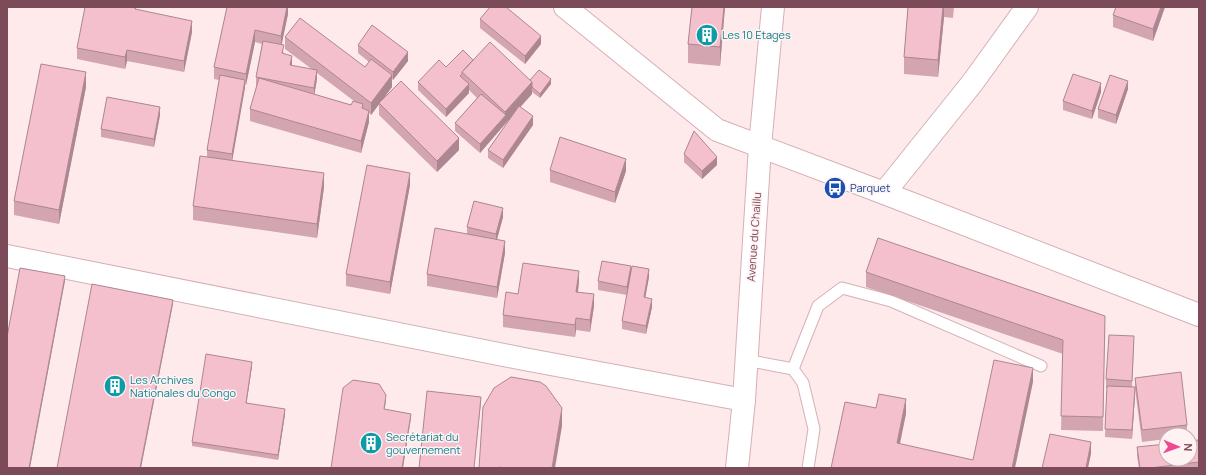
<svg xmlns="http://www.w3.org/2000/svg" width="1206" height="475" viewBox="0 0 1206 475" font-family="Manrope,sans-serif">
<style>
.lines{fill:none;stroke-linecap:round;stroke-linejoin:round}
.lane-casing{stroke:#d4b1b8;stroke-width:13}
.street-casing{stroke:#d4b1b8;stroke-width:24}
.secondary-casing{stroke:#d7aeb6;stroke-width:24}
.lane{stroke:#fff;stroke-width:11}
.street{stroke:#fff;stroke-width:22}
.secondary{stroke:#fff;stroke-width:22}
.wall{fill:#d3a5b1;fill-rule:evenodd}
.shaded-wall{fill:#ac8690}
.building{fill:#f5c0ce;stroke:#ac8690}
.labels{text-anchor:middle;stroke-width:3;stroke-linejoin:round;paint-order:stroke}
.culture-label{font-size:11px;fill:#0d838f;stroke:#fff2f2;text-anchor:start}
.transit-label{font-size:11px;fill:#164399;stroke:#fff2f2;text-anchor:start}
.street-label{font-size:11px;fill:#7b4b59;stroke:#fff2f2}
</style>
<rect width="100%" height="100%" fill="#feeaeb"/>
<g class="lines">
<!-- lane casing -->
<g class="lane-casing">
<path id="lane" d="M746,360L793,369L803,383L814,429L808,468
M793,369L818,306L842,288L891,301L1041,366"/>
</g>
<!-- street casing -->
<g class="street-casing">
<path id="street" d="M884,193L973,82L1027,7
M7,256L524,359L744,400"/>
</g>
<!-- secondary casing -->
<g class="secondary-casing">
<path id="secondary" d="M565,7L717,130L884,193L1199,315
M737,468L744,400L760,146L773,7"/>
</g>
<!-- lane -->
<use href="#lane" class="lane"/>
<!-- street -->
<use href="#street" class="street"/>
<!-- secondary -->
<use href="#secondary" class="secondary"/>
</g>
<!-- wall -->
<path class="wall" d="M136,7V10L192,32L184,72L127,61L125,69L77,59V48Z
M227,7H288V14L281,45L284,54L292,64L291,66L313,70L285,49V37L365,67L369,62L358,53V45L408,61L393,80L392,79V87L382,100L459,150L437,172L379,115V104L371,115L369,113V122L361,153L250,121V109L257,86H256V77L262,44L255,42L246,85H245L232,160L324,187L317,238L193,220V206L207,157V150L219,80L214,79V67ZM317,73L354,101L351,105L314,94L317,79Z
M692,7H725L720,66L688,63V44Z
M908,7H954L953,18L944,17L938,77L904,74V57Z
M1116,7H1165L1153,41L1113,27V15Z
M480,19L541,44L525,64L480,28Z
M473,60L530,80L551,84L540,98L532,92V94L520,107L533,125L503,168L488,158V150L512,116L480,153L455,131V123L477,98L469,90V93L446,117L418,90V82L446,67Z
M86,87L59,224L14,215V201Z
M1128,89L1116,124L1098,118V109Z
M1101,92L1092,119L1063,110V101Z
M160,115L154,147L101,137V129Z
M684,154L717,165L702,179L684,162Z
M550,170L626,171L615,203L550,182Z
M410,185L390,294L346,286V274Z
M503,217L497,239L505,253L497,298L427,286V274L467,234V227Z
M866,272L1105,316L1103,431L1061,430L1063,354L866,287Z
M631,273L649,277L645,297L652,307L646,334L622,329V321L627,295L598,290V281Z
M579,282L578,292L594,306L590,332L576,330L575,337L503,327V315L518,294Z
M1134,345L1132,387L1135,395L1132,439L1105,437L1107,388H1106V379Z
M252,366L246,403L285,414L278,460L192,446V442Z
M1135,378L1187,425V435H1166V439L1142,442L1135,389Z
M1137,447H1199V468H1139L1137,456Z"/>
<!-- shaded-wall -->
<path class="shaded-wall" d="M287,7H288V14L281,48V36Z
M724,7H725L720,66V47Z
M943,7H944V17L938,77V60Z
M1161,7H1165L1153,41V29Z
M192,21V32L184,72V61Z
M255,30V42L246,85V74Z
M541,36V44L525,64V56Z
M127,50V61L125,69V57Z
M408,52V61L393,80V72Z
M292,56V64L290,74V65Z
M317,70V79L314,97V88Z
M86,72V87L59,224V210Z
M392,75V87L371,115V103Z
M551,79V84L540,98V94Z
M245,80V88L232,162V154Z
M1128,81V89L1116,124V115Z
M532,82V94L506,123L480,153V144L505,116V112Z
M1101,83V92L1092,119V111Z
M469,84V93L446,117V109Z
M160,107V115L154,147V139Z
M369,111V122L361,153V141Z
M533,116V125L503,168V160Z
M459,138V150L437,172V161Z
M717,157V165L702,179V171Z
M626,159V171L615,203V192Z
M324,173V187L317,238V224Z
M410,173V185L390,294V282Z
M503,208V217L496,243V234Z
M505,241V253L497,298V287Z
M631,266V275L627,295V287Z
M649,269V277L644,305V297Z
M579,271V282L576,304V292Z
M65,276V281L30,468H29Z
M594,294V306L590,332V320Z
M652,299V307L646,334V326Z
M173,300V304L141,468H140Z
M576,318V330L575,337V325Z
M252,362V366L246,407V403Z
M1033,368V382L1015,468H1012Z
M1135,387V395L1132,439V430Z
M386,395V400L384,414V409Z
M481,397V402L474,468Z
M906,399V414L897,458V443Z
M562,408V426L555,468H552Z
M285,409V414L278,460V455Z
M411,414V418L403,468H402Z
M1091,442V454L1088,468H1086Z"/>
<!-- building -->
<path class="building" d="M85,7H135V9L192,21L184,61L127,50L125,57L77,48Z
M227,7H287L281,36L255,30L246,74L214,67Z
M490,7H506L541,36L525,56L480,19Z
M692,7H724L720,47L688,44Z
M908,7H943L938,60L904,57Z
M1116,7H1161L1153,29L1113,15Z
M300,18L365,67L371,59L392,75L371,103L285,37Z
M372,25L408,52L393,72L358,45Z
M263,41L284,45L282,53L292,56L290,65L317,70L314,88L256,77Z
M490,42L532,82L505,112L462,72Z
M463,50L473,60L462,72V74L460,76L469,84L446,109L418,82L439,60L446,67Z
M41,64L86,72L59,210L14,201Z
M539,70L551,79L540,94L532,87V82L530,80Z
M1073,74L1101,83L1092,111L1063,101Z
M220,75L245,80L232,154L207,150Z
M1110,75L1128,81L1116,115L1098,109Z
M259,78L351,105L353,101L363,104L362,108L369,111L361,141L250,109Z
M401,81L459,138L437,161L379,103Z
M481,94L506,115L480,144L455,123Z
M107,97L160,107L154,139L101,129Z
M519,106L533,116L503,160L488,150Z
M694,131L717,157L702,171L684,154Z
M560,137L626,159L615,192L550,170Z
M200,156L324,173L317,224L193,206Z
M367,165L410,173L390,282L346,274Z
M474,201L503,208L496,234L467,227Z
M435,228L505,241L497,287L427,274Z
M878,238L1105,316L1103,417L1061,416L1063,340L866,272Z
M602,261L631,266L627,287L598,281Z
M523,263L579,271L576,292L594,294L590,320L576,318L575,325L503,315L506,292L518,294Z
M632,266L649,269L644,297L652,299L646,326L622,321Z
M20,268L65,276L29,468H7V337Z
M92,284L173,300L140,468H57Z
M1109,335L1134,336L1132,381L1106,379Z
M206,354L252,362L246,403L285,409L278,455L192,442Z
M994,360L1033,368L1012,468H831L845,402L876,408L879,394L906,399L897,443L973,460Z
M1181,372L1187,425L1142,430L1135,378Z
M511,377L540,382L546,386L562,408L552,468H504L499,467V468H479L483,407L494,388Z
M353,380L379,384L386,395L384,409L411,414L402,468H331L343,388Z
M1107,386L1135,387L1132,430L1105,429Z
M427,391L481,397L474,468H419Z
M1050,434L1091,442L1086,468H1042Z
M1198,440L1199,447V462L1150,468H1140L1137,447L1166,444V459H1190V441Z"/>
<!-- icons -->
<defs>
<g id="building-disc" transform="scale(1.15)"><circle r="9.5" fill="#0f9aa8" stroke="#fff2f2"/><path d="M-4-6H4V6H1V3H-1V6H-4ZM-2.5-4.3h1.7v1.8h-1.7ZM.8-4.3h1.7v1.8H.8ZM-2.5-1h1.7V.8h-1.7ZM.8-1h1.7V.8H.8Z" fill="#fff"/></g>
<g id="bus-disc" transform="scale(1.15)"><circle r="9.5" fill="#1a4fb4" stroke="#fff2f2"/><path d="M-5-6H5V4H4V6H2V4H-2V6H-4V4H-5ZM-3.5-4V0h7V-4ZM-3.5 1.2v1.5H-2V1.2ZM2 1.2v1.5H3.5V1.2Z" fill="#fff"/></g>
</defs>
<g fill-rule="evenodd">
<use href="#building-disc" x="707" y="35"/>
<use href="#bus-disc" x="835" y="188"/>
<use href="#building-disc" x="115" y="386"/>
<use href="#building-disc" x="371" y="443"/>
</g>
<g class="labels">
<!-- culture labels -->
<g class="culture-label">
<text x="722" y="39">Les 10 Etages</text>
<text x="130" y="384">Les Archives<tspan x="130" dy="13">Nationales du Congo</tspan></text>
<text x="386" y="441">Secrétariat du<tspan x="386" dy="13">gouvernement</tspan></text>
</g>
<!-- transit labels -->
<g class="transit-label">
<text x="850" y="192">Parquet</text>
</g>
<!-- street labels -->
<g class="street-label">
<text transform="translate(754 237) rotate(-86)" y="4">Avenue du Chaillu</text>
</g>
</g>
<!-- border -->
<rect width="1206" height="475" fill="none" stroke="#7b4b59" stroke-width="16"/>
<!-- north arrow -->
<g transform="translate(1178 447) rotate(92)"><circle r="19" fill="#fff2f2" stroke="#caafb5"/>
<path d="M0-3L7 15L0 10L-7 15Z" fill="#ec4a91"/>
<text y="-6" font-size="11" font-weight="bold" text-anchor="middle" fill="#7b4b59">N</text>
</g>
</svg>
